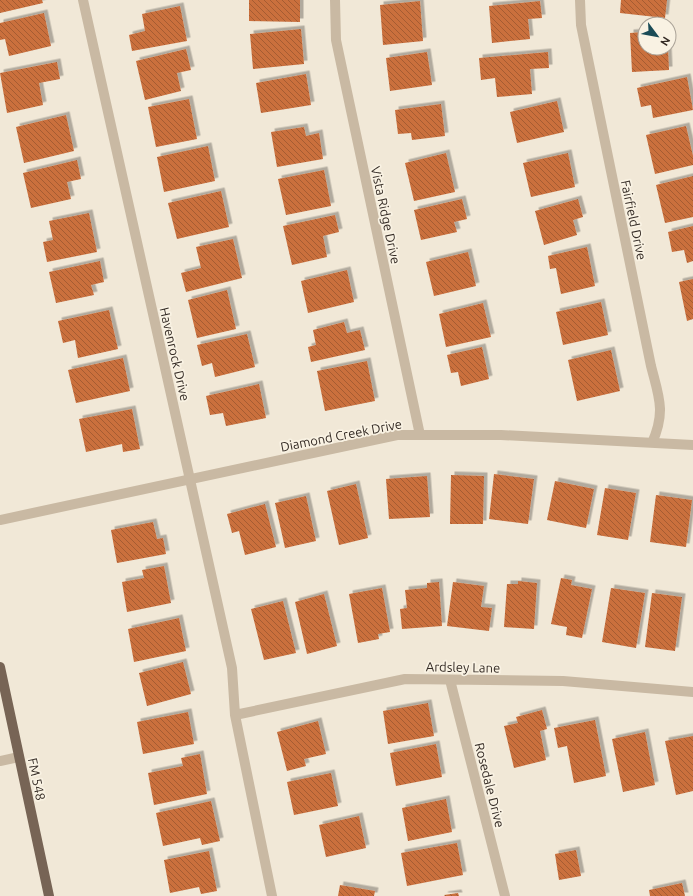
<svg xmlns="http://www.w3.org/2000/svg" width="693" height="896" viewBox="0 0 693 896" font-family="Ubuntu,sans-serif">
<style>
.building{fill:url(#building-back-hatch);filter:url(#shadow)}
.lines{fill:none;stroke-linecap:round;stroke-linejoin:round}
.minor{stroke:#c9b9a3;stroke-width:10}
.major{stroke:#776455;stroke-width:10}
.labels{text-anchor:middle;stroke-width:3.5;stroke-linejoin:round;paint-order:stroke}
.street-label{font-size:13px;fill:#342b25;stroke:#f9f2e3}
</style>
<defs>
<pattern id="building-back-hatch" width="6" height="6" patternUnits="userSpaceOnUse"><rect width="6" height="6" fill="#ca6f3d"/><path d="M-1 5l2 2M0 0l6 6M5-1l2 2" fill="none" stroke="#a55b33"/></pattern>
<filter id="shadow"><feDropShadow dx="3.5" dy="-3.5" stdDeviation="0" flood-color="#0004"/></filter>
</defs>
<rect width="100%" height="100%" fill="#f1e8d7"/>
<!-- building -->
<path class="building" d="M0,0H42L43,3L0,13Z
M249,0H300V22L249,21Z
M621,0H667L665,18L620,13Z
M420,1L423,41L383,45L380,5Z
M540,1L542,18L528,19L530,39L492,43L489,6Z
M180,6L187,41L132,51L129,35L145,31L142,14Z
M44,13L51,46L9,56L5,39L0,40V23Z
M301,29L304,64L253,69L250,34Z
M645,32V48H668L669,70L632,72L630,33Z
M186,49L191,70L177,73L181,91L145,100L136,61Z
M427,52L432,85L390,91L386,58Z
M548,52L549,68L530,69L532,94L497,97L495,78L481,80L479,58Z
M57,62L60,79L39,83L43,105L7,113L0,73Z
M306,74L311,105L261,113L256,83Z
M687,77L693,110L653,118L651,105L641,107L637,88Z
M189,99L197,139L156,147L148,107Z
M557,101L564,132L517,143L510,112Z
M441,104L445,136L412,140L411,133L398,134L395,110Z
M66,115L74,151L24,163L16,127Z
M686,126L693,156V165L655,174L646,135Z
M304,127L306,136L319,133L323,159L277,167L271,132Z
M208,146L215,181L164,192L157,157Z
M446,153L455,192L414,201L405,163Z
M568,153L575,187L531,197L523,163Z
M77,160L81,179L67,182L71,199L31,208L23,173Z
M324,170L331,206L286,215L278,179Z
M693,176V217L665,223L656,185Z
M221,191L229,227L177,239L168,203Z
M462,199L467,219L454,222L457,232L421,240L414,210Z
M578,199L583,217L573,220L577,235L544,245L535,211Z
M89,213L97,252L47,262L43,242L53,240L49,221Z
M335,215L339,232L323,236L327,257L292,265L283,226Z
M693,226V261L687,263L684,250L672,252L668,232Z
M233,239L242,278L186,292L181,273L201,268L196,247Z
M587,247L595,286L561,294L556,268L550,269L548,256Z
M468,252L476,286L434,296L426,262Z
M100,261L104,282L91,285L94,295L56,303L49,272Z
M347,270L354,302L308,313L301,281Z
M693,279V319L687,321L679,282Z
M227,290L236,329L197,338L188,300Z
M601,302L608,335L563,345L556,312Z
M483,303L491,337L446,347L439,314Z
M109,310L118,349L78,358L75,340L63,343L58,321Z
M344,322L347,333L360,330L365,350L311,362L308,347L316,345L313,330Z
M247,334L255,367L215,377L212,363L202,366L197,345Z
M482,347L489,379L461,386L458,372L451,373L447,355Z
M611,350L620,391L577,401L568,360Z
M123,358L130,391L76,403L68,370Z
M367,361L375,401L325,411L317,371Z
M259,384L266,418L226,426L223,413L210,415L206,396Z
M132,409L140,449L123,452L122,444L86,452L79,419Z
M494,474L534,479L528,524L489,519Z
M451,475L484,476L483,524H450Z
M427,476L430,517L389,519L386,479Z
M555,481L594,489L586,528L547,520Z
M356,484L368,538L339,545L327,491Z
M605,488L636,493L628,540L597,535Z
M656,495L692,500L686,547L650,542Z
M306,496L316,541L285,548L275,503Z
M265,504L276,547L245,555L239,531L232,533L227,514Z
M153,522L157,539L163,538L166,554L117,563L111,530Z
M164,566L171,603L127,612L122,582L144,578L142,570Z
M561,578L572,580L571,585L592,589L582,638L566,635L567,627L551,624Z
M518,581L537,583L534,629L504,627L507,584H518Z
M439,582L442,626L402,629L400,609L407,608L405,590L427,588V583Z
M453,582L484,586L481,607L492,608L489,631L447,626Z
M382,588L390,632L378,634L379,639L358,643L349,594Z
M611,588L645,593L636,648L602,642Z
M652,593L682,597L675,651L645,647Z
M324,594L337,646L307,654L295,602Z
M283,601L296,653L264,660L251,609Z
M179,618L186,651L134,662L128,629Z
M183,662L191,694L147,706L139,673Z
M428,703L434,736L388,744L383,711Z
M542,710L547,729L540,731L546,760L514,768L504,726L518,723L516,717Z
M188,712L194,744L143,754L137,722Z
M595,720L606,776L574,783L567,746L558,748L554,728Z
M318,721L326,754L304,759L306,766L287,771L277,732Z
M645,732L655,785L623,792L612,739Z
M693,736V791L676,795L665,741Z
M436,744L442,777L396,786L390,753Z
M200,754L207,794L154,805L148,773L183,766L181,758Z
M331,773L338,806L294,815L287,782Z
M446,799L452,832L408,841L402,808Z
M211,801L220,841L202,845L200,838L163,846L156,813Z
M359,816L366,848L326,857L319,825Z
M457,843L463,875L407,886L401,853Z
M576,850L581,876L559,880L555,854Z
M209,851L217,891L201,894L199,887L170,893L164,860Z
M682,883L685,896H650L649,890Z
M340,885L375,891L374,896H338Z
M458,893L459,896H445L444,895Z"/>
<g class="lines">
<!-- minor -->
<path class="minor" d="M83,0L232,668L235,715L272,896
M335,0L336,40L420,435
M580,0L581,25L651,366C659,397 666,412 652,443
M0,520L397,435H501L693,445
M450,680L505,896
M235,715L405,679L563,681L693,692
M0,761L19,757"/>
<!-- major -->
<path class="major" d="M0,667L49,896"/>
</g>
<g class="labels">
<!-- street labels -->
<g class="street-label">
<text transform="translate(386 215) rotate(78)" y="5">Vista Ridge Drive</text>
<text transform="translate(634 220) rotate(78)" y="5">Fairfield Drive</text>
<text transform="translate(175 354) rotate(77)" y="5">Havenrock Drive</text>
<text transform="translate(341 435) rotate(-11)" y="5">Diamond Creek Drive</text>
<text transform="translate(463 667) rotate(1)" y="5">Ardsley Lane</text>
<text transform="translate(37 779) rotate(78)" y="5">FM 548</text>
<text transform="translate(490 785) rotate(76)" y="5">Rosedale Drive</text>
</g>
</g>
<!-- north arrow -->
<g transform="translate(657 36) rotate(122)"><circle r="19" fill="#f9f2e3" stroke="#aaa297"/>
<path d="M0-3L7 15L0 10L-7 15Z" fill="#1a4b56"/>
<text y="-6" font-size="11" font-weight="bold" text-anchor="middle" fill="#342b25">N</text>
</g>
</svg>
